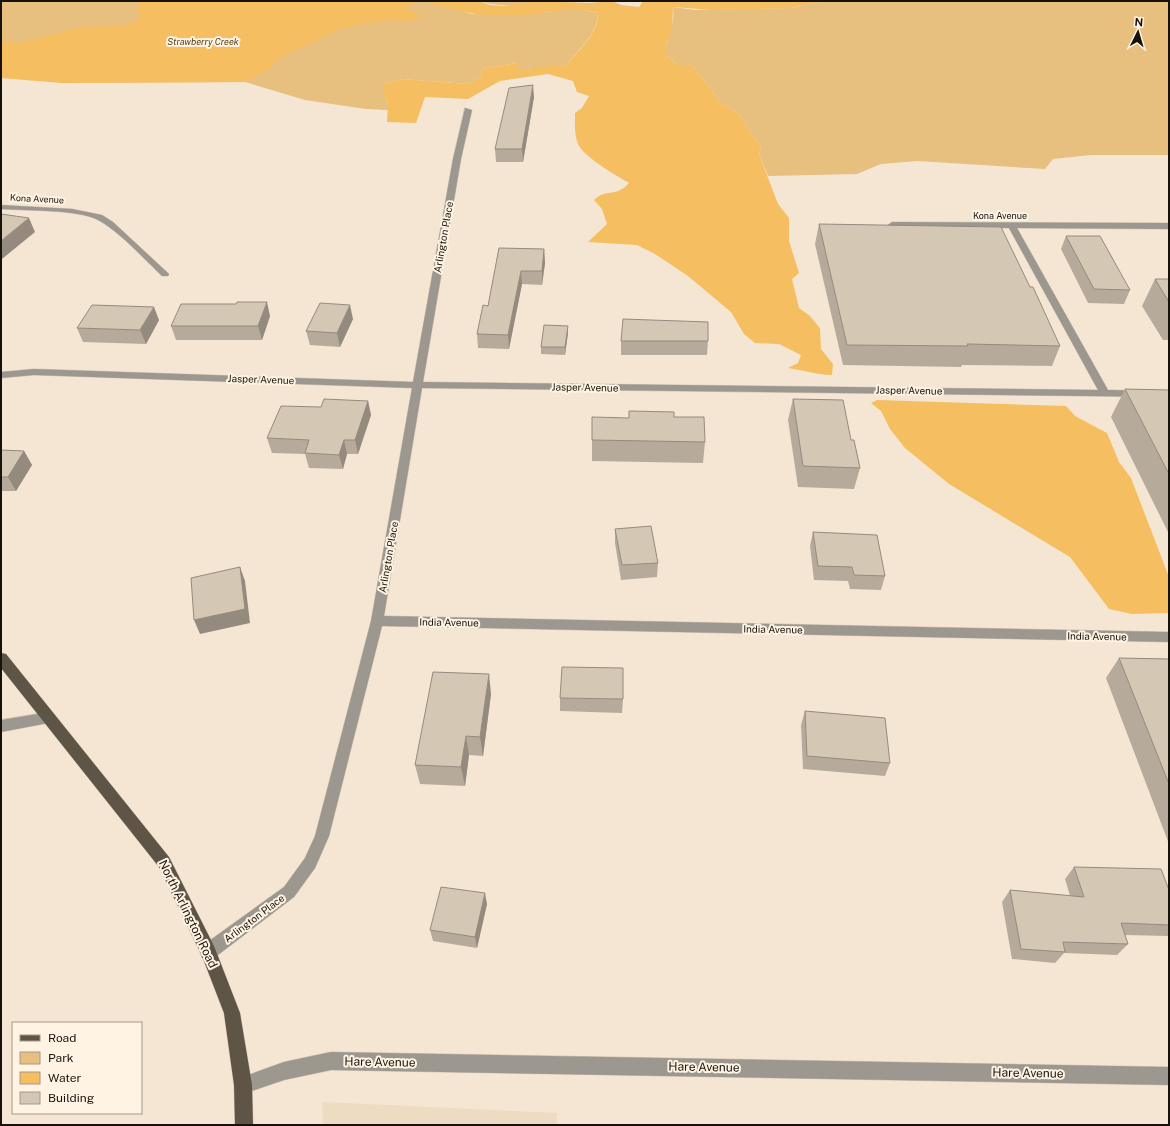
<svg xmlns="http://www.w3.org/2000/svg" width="1170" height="1126" viewBox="0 0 1170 1126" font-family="'Public Sans',sans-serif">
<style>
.built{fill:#eddcc1}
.green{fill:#e7bf7f}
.water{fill:#f5be61}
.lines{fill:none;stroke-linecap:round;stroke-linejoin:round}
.minor-casing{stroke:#d1c4b2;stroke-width:1}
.major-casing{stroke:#d1c4b2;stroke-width:1}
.minor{fill:#9c978f;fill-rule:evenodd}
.major{fill:#5e5546;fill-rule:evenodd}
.wall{fill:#b6ab9b}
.shaded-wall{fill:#948b7e}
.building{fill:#d4c7b4;stroke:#948b7e}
.labels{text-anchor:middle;stroke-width:4;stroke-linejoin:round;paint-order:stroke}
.far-water-label{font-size:9px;font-style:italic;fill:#57411a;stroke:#fff4e4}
.far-street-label{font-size:9px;fill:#17120b;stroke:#fff4e4}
.street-label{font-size:10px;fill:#17120b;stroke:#fff4e4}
.near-street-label{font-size:12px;fill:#17120b;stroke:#fff4e4}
</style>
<rect width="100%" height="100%" fill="#f4e6d2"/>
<!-- built -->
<path class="built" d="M322,1102L557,1113V1125H323Z"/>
<!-- green -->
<path class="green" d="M1,1H352L1,68Z
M416,1H425L472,14L541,13L569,8L598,13C597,35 579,49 566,65C550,66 531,71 516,70V63L482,69L480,77L468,84L403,79L383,84C382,94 389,100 388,110L366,109L305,100L245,82L61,83Z
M478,1H532C513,7 496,6 478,1Z
M823,1H1169V155H1091L1053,159L1045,169L917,161L881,164L857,174L768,176L759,154L761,147L737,112L722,104L695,69L690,65H678L666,55C664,41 676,25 673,7L695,10L791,8Z"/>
<!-- water -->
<path class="water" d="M134,1H418L409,5L407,9L422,16L409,21L385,20L343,28L279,58L271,68L245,82L61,83L1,78V41L19,43L81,27L121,26L139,20L138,2Z
M425,1H478L490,5L504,6L532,1L590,3L612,1L621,5L639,7L643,1H823L791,8L711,10L673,7L672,31L667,41L666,55L678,65H690L695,69L722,104L737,112L761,147L759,154L778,204L789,218V241L799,273L792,279L799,308L810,316L820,328L821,349L833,364L832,375C817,375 803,370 788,368L798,363L801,355L779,344L755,343L744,334L731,312L688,276L655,254L637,245L588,242L607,224L602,209L594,200C606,188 616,198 629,183C617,176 586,158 579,146C574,136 575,124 575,113L582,108L589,96L577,92L573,81L548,74L500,81L468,99L425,97L416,123L387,122L388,104L383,91V84L403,79L468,84L480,77L482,69L516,63L520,65L516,70H528L538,67L566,65C579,50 598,34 598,13C564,5 548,14 516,16C484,18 455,11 425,1Z
M877,400L1066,406L1075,416L1107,433L1119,462L1131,478L1169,577V613L1132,614L1109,609L1070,557L949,484L905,448L890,429L881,411L871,403Z"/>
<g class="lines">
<!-- minor casing -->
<g class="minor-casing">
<path id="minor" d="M465,108L472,110L461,159L423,382L1098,390L1009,228H892L888,225L892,222L1169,223V229L1017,228L1108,390L1169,391V397L422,388L384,616L1169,632V642L382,626L329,836L315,868L294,897L214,958L208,960L202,958L200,952L202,946L284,887L305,858L315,836L371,621L412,388L34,375L1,378V372L34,369L413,382L453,159Z
M1,205L72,209L102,215L113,222L169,274L168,276H162C144,259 119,231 98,220C77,209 25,211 1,209Z
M49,712L54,714L56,718L54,722L1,732V720Z
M331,1052L1169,1067V1085L331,1070L284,1080L243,1094L237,1091L234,1085L237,1079L284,1062Z"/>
</g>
<!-- major casing -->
<g class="major-casing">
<path id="major" d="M1,653L6,654L169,857L214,946L240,1013L252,1085L253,1125H235L234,1085L224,1013L202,956L159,867L1,668Z"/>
</g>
<!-- minor -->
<use href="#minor" class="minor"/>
<!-- major -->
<use href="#major" class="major"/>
</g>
<!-- wall -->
<path class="wall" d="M534,97L523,162H496L495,149Z
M819,224L1030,287L1060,346L1052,366L962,365L961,367L843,365L815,244Z
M1066,236L1130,290L1124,304L1088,303L1061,249Z
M499,248L544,249L545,263L542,285L522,284L509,349L478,348L477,334L488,306Z
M1155,279H1169V340H1163L1142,306Z
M270,316L262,340H176L171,326Z
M353,319L340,347L310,345L306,331Z
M159,320L146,344L83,342L77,328Z
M568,326V333L565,355L541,354V347Z
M621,341H708L707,355H621Z
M1125,389L1169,390V534L1111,417Z
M793,399L851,440L860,468L854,489L798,487L788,420Z
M368,401L371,415L358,454H347L343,469L309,468L305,454L272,453L267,438L321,407Z
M629,411L674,417L705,442L703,463L592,461V440L629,418Z
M1,450L24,451L32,465L16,491H1Z
M615,529L658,563L657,577L621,580L615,543Z
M813,532L885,576L881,590L850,589L848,581L814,580L810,546Z
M1119,658L1169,659V844L1106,678Z
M491,694L483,756L469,755L465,786L420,784L415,765Z
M560,698L623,699L622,713L560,711Z
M805,711L890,763L885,776L803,769L801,725Z
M1074,867L1169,890V936L1125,935L1128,944L1117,955L1064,953L1055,963L1012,959L1002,902L1010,890L1070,896L1065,879Z
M487,904L477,948L433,941L430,930Z"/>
<!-- shaded-wall -->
<path class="shaded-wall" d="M533,85L534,97L523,162L522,149Z
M29,218L35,232L2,259L1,257V241Z
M544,249L545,263L542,285V271Z
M521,271L522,284L509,349L508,335Z
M267,302L270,316L262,340L258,326Z
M350,305L353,319L340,347L337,333Z
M154,307L159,320L146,344L140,330Z
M568,326V333L565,355V347Z
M368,401L371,415L358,454L355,440Z
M344,440L347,454L343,469L339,455Z
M24,451L32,465L16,491L8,477Z
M240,567L245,581L250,623L200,634L194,620Z
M489,674L491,694L483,756L480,737Z
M466,736L469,755L465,786L461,767Z
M485,893L487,904L477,948L475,937Z"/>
<!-- building -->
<path class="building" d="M533,85L522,149H495L509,88Z
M1,214L29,218L1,241Z
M819,224L1001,227L1030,287H1033L1060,346L967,344L968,346L847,345Z
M1066,236H1100L1130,290L1094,289Z
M499,248L544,249L542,271H521L508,335L477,334L483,305L488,306Z
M1155,279H1169V302Z
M237,302H267L258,326H171L181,304H236Z
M320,303L350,305L337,333L306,331Z
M92,305L154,307L140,330L77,328Z
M623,319L708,322V341H621Z
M544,325L568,326L565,347H541Z
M1125,389L1169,390V474Z
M324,399L368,401L355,440H344L339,455L305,453L309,440L267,438L281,406L321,407Z
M793,399L843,400L851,440H854L860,468L803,466Z
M629,411L674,412V417H704L705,442L592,440V417L629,418Z
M1,450L24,451L8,477H1Z
M651,526L658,563L622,565L615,529Z
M813,532L877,535L885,576L854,575L852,567L818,566Z
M240,567L245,609L194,620L191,578Z
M1119,658L1169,659V784Z
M562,667L623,668V699L560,698Z
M433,672L489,674L480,737L466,736L461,767L415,765Z
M805,711L885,718L890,763L807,756Z
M1074,867L1161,869L1169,890V925L1121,923L1128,944L1063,942L1065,952L1021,949L1010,890L1084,897Z
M441,887L485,893L475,937L430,930Z"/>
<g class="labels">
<!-- far-water labels -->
<g class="far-water-label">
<text x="203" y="45">Strawberry Creek</text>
</g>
<!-- far-street labels -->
<g class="far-street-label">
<text transform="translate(37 199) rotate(3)" y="3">Kona Avenue</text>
<text x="1000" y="219">Kona Avenue</text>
</g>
<!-- street labels -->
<g class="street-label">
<text transform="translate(443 237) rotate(-80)" y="4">Arlington Place</text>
<text transform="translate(261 379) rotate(2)" y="4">Jasper Avenue</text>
<text transform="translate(585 387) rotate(1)" y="4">Jasper Avenue</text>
<text transform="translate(909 390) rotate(1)" y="4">Jasper Avenue</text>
<text transform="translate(388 557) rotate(-80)" y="4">Arlington Place</text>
<text transform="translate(449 622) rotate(1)" y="4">India Avenue</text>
<text transform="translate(773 629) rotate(1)" y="4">India Avenue</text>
<text transform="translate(1097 636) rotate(1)" y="4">India Avenue</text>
<text transform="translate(254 918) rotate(-37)" y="4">Arlington Place</text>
</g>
<!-- near-street labels -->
<g class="near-street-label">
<text transform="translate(188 914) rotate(64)" y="4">North Arlington Road</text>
<text transform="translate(380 1062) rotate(1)" y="4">Hare Avenue</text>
<text transform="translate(704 1067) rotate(1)" y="4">Hare Avenue</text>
<text transform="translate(1028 1073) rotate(1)" y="4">Hare Avenue</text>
</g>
</g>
<!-- border -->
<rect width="1170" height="1126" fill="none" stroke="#17120b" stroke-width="4"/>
<!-- legend -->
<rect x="12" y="1022" width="130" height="92" fill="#fff4e4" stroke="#a29a8d"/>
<rect x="20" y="1035" width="20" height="6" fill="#5e5546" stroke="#a29a8d"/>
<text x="48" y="1042" font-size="12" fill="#17120b">Road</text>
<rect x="20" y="1052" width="20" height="12" fill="#e7bf7f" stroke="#a29a8d"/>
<text x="48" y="1062" font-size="12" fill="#17120b">Park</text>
<rect x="20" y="1072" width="20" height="12" fill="#f5be61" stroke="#a29a8d"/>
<text x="48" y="1082" font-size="12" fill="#17120b">Water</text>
<rect x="20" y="1092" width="20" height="12" fill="#d4c7b4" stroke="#a29a8d"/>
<text x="48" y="1102" font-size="12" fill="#17120b">Building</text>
<!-- north arrow -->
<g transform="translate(1138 32) rotate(5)" stroke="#fff4e4" stroke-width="3" paint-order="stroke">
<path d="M0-3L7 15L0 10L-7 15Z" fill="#17120b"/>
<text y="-6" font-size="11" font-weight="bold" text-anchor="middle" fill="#17120b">N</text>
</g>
</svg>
